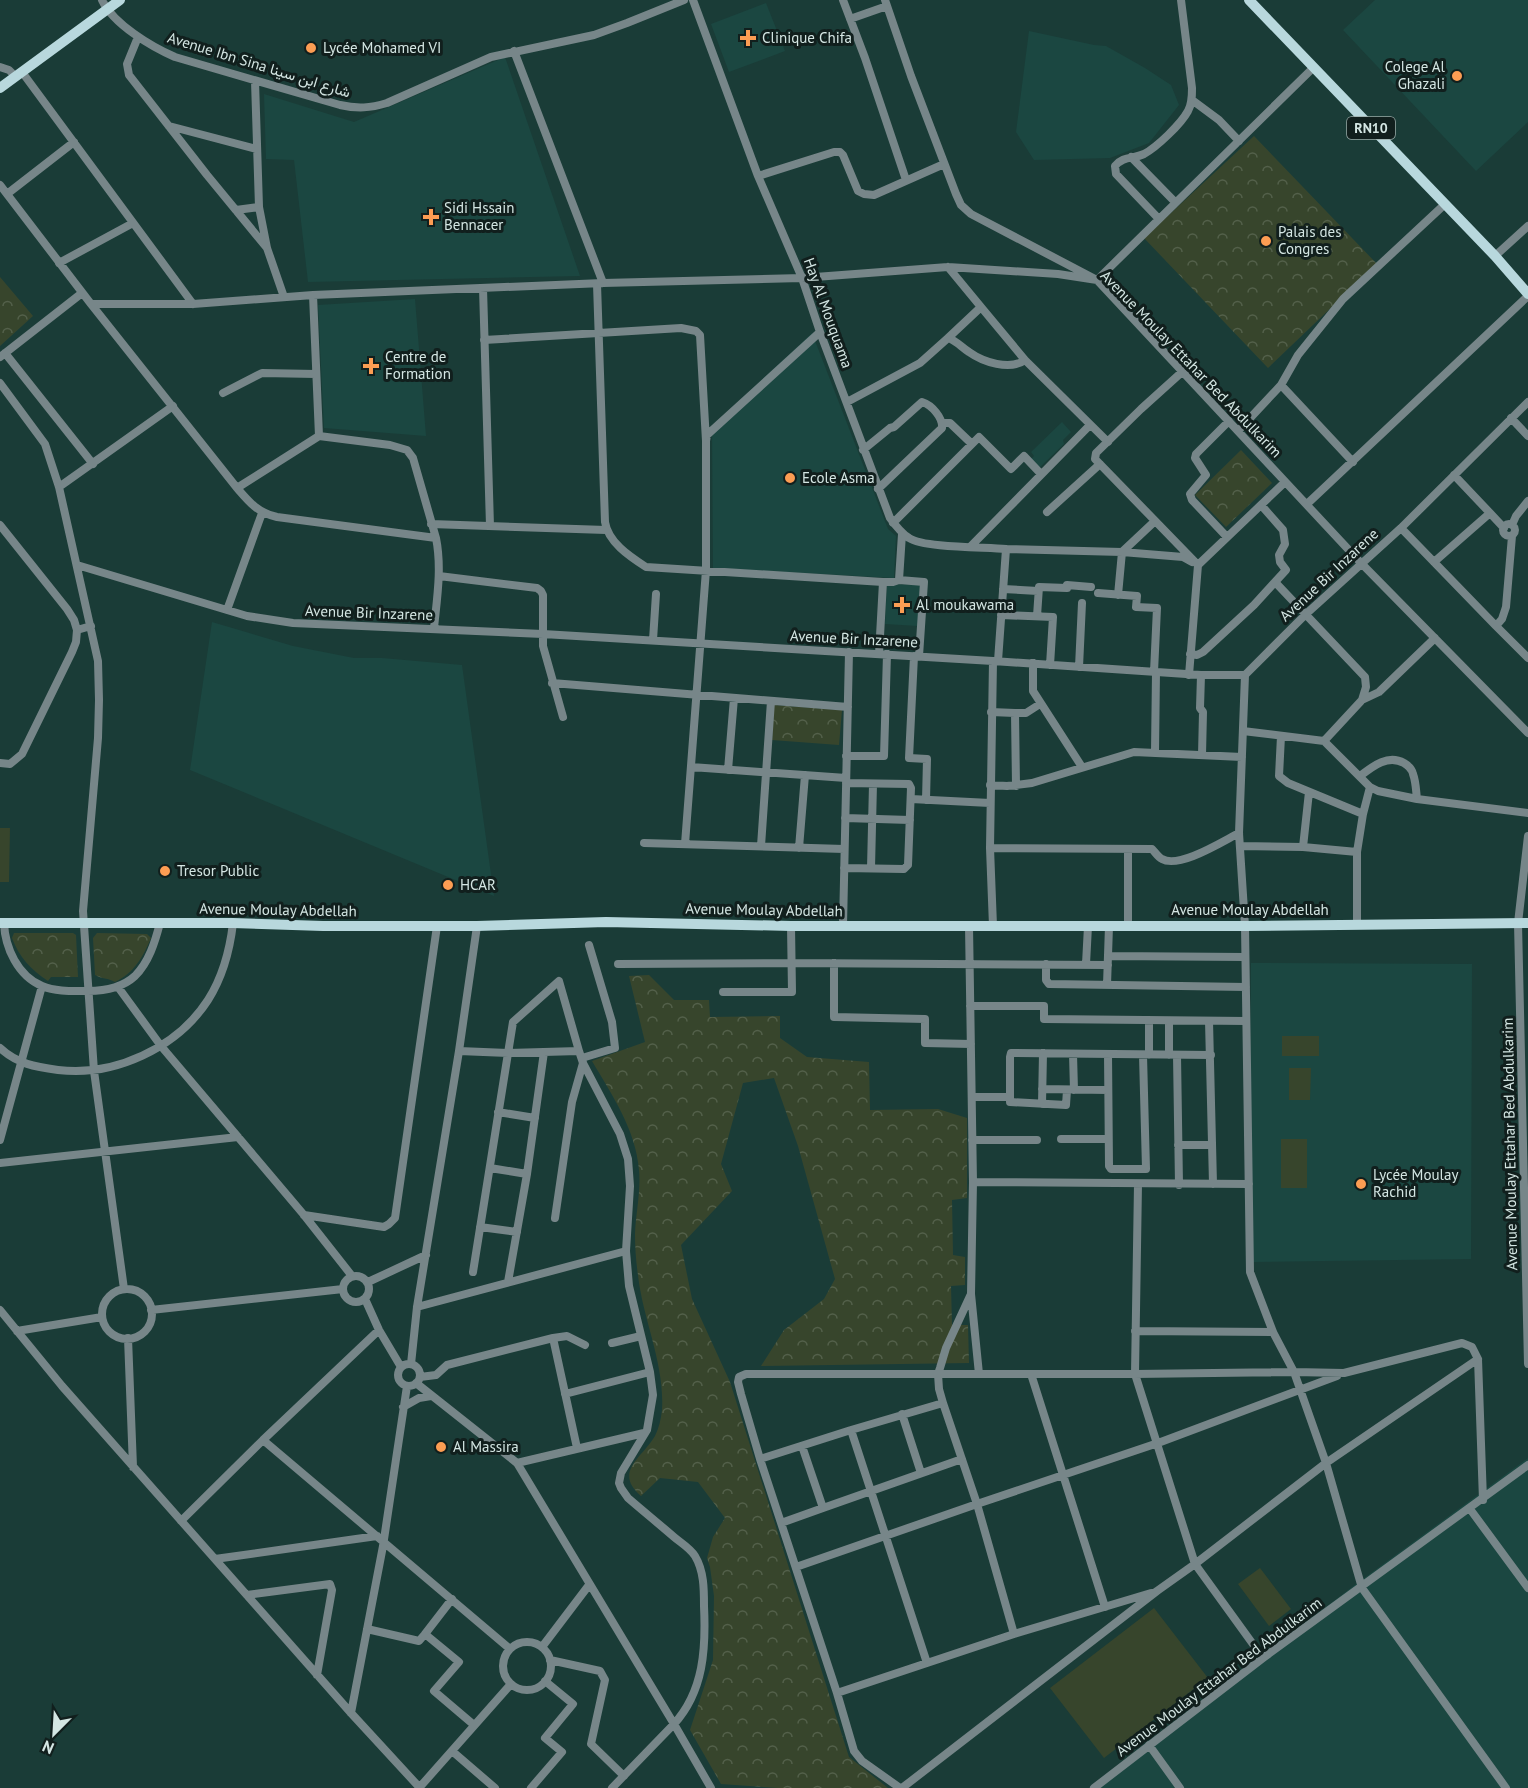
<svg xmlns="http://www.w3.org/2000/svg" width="1528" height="1788" viewBox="0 0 1528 1788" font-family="'PT Sans',Vazirmatn,sans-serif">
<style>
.built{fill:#1b4741}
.forest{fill:url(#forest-crowns)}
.pitch{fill:#37452c}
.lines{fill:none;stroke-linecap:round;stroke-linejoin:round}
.minor{stroke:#778689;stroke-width:8}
.major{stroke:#b8d8dd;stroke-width:10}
.poi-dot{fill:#fc9d53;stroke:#111f1d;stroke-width:2}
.labels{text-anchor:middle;stroke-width:6;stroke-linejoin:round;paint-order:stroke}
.shield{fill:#111f1d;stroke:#9aaaa8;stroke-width:1.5}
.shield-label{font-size:14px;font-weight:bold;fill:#d4e6e3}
.poi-label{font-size:15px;fill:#d4e6e3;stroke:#111f1d;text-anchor:start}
.street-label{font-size:15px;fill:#d4e6e3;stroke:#111f1d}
</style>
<defs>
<pattern id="forest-crowns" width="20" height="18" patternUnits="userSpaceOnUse" patternTransform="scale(1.5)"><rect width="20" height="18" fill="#37452c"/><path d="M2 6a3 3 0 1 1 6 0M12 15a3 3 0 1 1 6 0" fill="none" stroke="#53604a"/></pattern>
</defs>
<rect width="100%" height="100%" fill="#1a3c37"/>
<!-- built -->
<path class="built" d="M1375,0H1528V122L1476,171L1343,30Z
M766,3L785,51L729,72L711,24Z
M1029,31L1094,45L1106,46L1145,68L1171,85L1179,105L1149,143L1110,158L1034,160L1016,132Z
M505,57L580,276L308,282L294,160L266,159L264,94L354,122Z
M415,299L426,436L324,428L318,305Z
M812,333L888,529L896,536L894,578L713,568L712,426Z
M1062,422L1071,432L1063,440L1064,444L1039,468L1031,459L1034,456L1031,452Z
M887,584L920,585L918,626L885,624Z
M212,622L293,646L354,658H382L462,665L494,896L190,770Z
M1251,963L1472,964L1471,1259L1253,1262L1250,1110Z
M1528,1458V1788H1089L1356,1584Z"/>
<!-- forest -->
<path class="forest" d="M1254,136L1377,264L1268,368L1144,238Z
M0,277L33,316L0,346Z
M1241,450L1272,483L1226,527L1195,495Z
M774,705L842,710L839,745L772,740Z
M14,933H73L76,935L78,977H51L48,981C31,970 19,957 12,938Z
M97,933L147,934L151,938C143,957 134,973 115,982C108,978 102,979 95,975L93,938Z
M649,975L674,1000H709L710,1017L780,1016V1038L807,1057L869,1062L870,1110L938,1109L967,1118V1198L952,1200L953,1255L965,1257V1285L951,1286L952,1325H968L969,1363L761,1366L784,1330L824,1299L835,1279L798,1146L774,1078L743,1083L721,1164L732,1191L681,1245L692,1299L730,1382L849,1757L888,1788H778L721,1784L690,1730L713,1660L714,1596L710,1567L707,1558L713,1537L725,1518L698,1482L660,1478L641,1496C613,1472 642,1458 655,1436C659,1428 661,1419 662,1410C665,1364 643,1320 638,1275C636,1262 635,1247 635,1234C636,1212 641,1191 639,1170C636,1130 612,1095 592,1061L645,1042L629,976Z"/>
<!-- pitch -->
<path class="pitch" d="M0,828H10L9,882H0Z
M1282,1036H1319V1056H1282Z
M1289,1068H1311L1310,1100H1289Z
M1281,1139H1307V1188H1281Z
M1260,1568L1291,1609L1269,1626L1238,1584Z
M1154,1608L1208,1678L1104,1758L1050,1688Z"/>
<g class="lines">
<!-- minor -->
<path class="minor" d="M102,0C113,24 152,47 175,57L340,105C358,109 370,108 387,103L491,57L594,35L627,23L684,0
M693,0L758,176L802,278L820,332L890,518C895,525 901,533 909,538C924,548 984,547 1006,549L998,661
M843,0L865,58L906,180
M885,0L911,76L956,194L961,205L971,214L1097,280L1361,563L1528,733
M850,19L887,6
M138,37L127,64L129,75L207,175L267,248
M514,51L603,283
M0,67L9,70L15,76
M22,72L193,304
M255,81L259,207L267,248L284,297
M1192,100L1219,120L1239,141
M169,126L256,149
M1131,157L1175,202
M758,176L834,152H840L843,155L858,191L864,194L874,195L944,164
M0,185L91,304H193L313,295L603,283L802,278L948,267L1058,274L1097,280L1313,68
M7,194L74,142
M236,210L259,207
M1158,218L1116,174L1115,166C1123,156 1133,159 1144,154C1157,147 1181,124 1188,111C1192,104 1192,96 1192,88L1181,0
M1495,256L1528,226
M59,263L133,223
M948,267L981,307L948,338
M597,284L605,522C608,542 629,556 646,567L883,582L879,654
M483,288L490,526
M313,295L319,436L390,445L407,450L413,458L436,538
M91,304L237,488C249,502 258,513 277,517L436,538C442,568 437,598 434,628
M981,307L1025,360
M484,340L681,328L696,331L700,335L706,441
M5,353L93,464
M0,357L82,293
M1182,372L1141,409L1096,453L1095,459L1198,565
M0,383L45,444L59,487L98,661L99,700L98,738L83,911L94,1071L124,1289
M1281,385L1353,462
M223,393L262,373L316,374
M847,402L920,363L948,338C957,341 961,347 969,352C983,362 1010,371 1025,360L1108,442
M1511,418L1528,436
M942,423H950L972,444
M1238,431L1281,385L1298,355L1343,299L1444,205
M863,450L890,428L894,427L922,402C932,405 943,418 942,428L878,489
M1454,475L1490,513
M59,487L173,406
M237,488L319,436
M1307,504L1528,296
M1261,505L1283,530L1285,544L1279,555L1280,562L1286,570L1275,582L1365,677L1366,687L1362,700L1324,741
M1047,512L1100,464
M893,523L979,437L1011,469L1024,456L1041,474
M431,524L606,530
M1503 530a6 6 0 1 1 12 0a6 6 0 1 1-12 0Z
M0,525L67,609L74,620L77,630
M1512,525L1516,516L1528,501
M1401,528L1496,626L1502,619L1506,607L1512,536
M1227,537L1192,500L1190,494L1206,475L1195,458L1196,454L1229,421
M971,546L1090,425
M1006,549L1122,552L1183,557L1192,562
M1434,562L1490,513L1504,528
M77,565L247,616L293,623L543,634L993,661L1201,675H1245L1306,614L1401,528L1528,402
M1198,565L1285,482
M439,576L537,588L541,591L543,595V646L563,717
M899,580L924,582L919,656
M883,582H893L899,580L902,534
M1003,589L1038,591
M1098,593L1137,596L1136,607L1157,608L1154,672
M1118,595L1122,552L1155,521
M227,610L262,513
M1001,615L1053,617L1050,665
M1037,616L1039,587L1067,588V585L1091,587
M1496,626L1528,658
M653,640L656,594
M1190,654L1197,655L1203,652L1254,605L1275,582
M914,656L909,758L927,759L926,800
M1033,663V691L1082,767
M1079,667L1082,603
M1189,675L1198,565
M1201,675L1200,708L1203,712L1202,755
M1245,675L1239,833L1245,926L1250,1272L1273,1332L1294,1372L1326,1463L1362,1588L1506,1788
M552,683L848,707
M1362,700L1379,692L1435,638
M991,712L1015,713L1016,786
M1015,713H1026L1040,704
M1243,731L1324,741L1370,787L1378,791L1417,799L1528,813
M1281,736L1279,776L1288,783L1363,814
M1155,752L1156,672
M846,756H884L887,654
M0,763L10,764L22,754L72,652L76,642L77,630L91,626
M691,767L846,778
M728,770L734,698
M1360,776C1373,766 1388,754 1404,763C1409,766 1412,769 1413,774C1416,782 1416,791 1417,799
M990,785L1007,786L1032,783L1134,752L1242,757
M911,799L990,803
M845,818L910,820
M1528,836L1518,923L1528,1364
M644,843L844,849
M685,844L706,570V441L707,435L820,332
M761,846L771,701
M1240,846L1303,847L1357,852
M1303,847L1309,792
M799,848L805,775
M990,848L1152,849C1155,852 1158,857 1162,859C1179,869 1223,841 1239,833
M844,868L904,869L908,865L911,788L909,784L846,783
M871,868L873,784
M4,923C5,948 18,976 42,986C56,992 73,991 88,991C105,991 122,988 135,976C149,962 155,942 160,923
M1357,924V852L1363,814L1370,787
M843,926L849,652
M969,926L973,1182L971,1294L946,1348L940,1368L938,1374L939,1389L943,1403L977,1504L1158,1443L1337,1376
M993,926L990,848L993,661
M1128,926V849
M1108,956L1245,957
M834,963V1017L925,1019V1043L971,1044
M618,964L791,963L1108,965
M1046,964V980L1049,984L1246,987
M1086,964L1088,926
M1107,985L1109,926
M118,987L161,1046L304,1215L352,1276
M723,992H792L791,926
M970,1006H1044V1019L1246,1021
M1149,1020V1055
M1209,1021L1213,1184
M0,1048C17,1064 36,1067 58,1070C114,1077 177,1048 208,1000C222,978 230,949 233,923
M459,1051L508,1053L579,1051L583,1063L620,1134L628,1159L630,1186L626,1251L629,1286L650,1372L653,1395L647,1430L621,1473L619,1483L621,1488L628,1498C643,1511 659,1524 674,1537C681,1543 690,1548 695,1556C704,1571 704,1589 704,1606C706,1648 704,1691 674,1724L711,1788
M1073,1054L1074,1090
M1108,1054L1109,1166L1111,1169H1146L1143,1055
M1169,1055V1021
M1177,1055L1179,1185
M582,1058L615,1048L612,1022L589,945
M1042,1089L1108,1090
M972,1097H1010V1102L1066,1105L1067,1090
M1010,1097V1057L1011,1053L1211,1055
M1042,1104L1043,1053
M498,1112L535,1118
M1061,1139H1108
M0,1140L42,986
M972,1140H1037
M1178,1145H1212
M0,1163L238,1137
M490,1168L527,1174
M973,1182L1249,1184
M1138,1184L1135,1374L1195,1564L1263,1658
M304,1215L384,1227L389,1224L395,1218L437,926
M555,1218L572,1102L583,1063
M480,1227L517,1232
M473,1272L513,1022L559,981L579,1051
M343 1289a13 13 0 1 1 26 0a13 13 0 1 1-26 0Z
M368,1282L426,1255
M508,1282L527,1174L544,1052
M102 1314a25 25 0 1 1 50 0a25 25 0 1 1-50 0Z
M971,1294L979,1374
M365,1299L379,1330L401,1367
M417,1307L626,1251
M0,1310L62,1386L351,1713L420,1788
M151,1310L343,1289
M17,1331L102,1317
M1135,1331L1273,1332
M128,1338L133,1467
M553,1338L577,1448
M612,1343L641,1336
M398 1375a11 11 0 1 1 22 0a11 11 0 1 1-22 0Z
M411,1364L417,1307L459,1051L477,926
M1031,1374L1105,1607
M420,1377L436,1375L447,1365L553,1338L567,1336L585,1345
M416,1383L517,1463L674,1724L612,1788
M565,1394L650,1372
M403,1407L419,1398L431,1396
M902,1414L921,1473
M263,1440L379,1330
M760,1459L851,1430
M517,1463L644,1433
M823,1508L962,1459
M1470,1509L1528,1588
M181,1521L263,1440L510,1649
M781,1523L823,1508L802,1446
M215,1559L377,1536
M796,1567L977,1504L1014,1634L837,1693
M247,1595L330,1584L332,1590L317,1675
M367,1629L419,1641L425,1634L459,1662L434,1691L474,1725
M425,1634L452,1599
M1014,1634L1151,1593
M503 1666a24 24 0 1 1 48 0a24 24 0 1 1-48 0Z
M542,1647L589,1585
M550,1660L600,1671L605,1680L591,1744L624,1776
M927,1663L851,1430L943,1403
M351,1713L383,1546L407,1386
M1149,1745L1180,1788
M452,1751L495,1788
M419,1788L511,1684
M531,1788L562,1752L545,1738L573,1704L545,1681
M900,1788L862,1761L854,1751L837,1693L760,1459L741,1394L738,1382L739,1377L746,1374H1135L1294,1372L1344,1373L1462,1343L1472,1347L1478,1359L1483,1500
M902,1788L1157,1591L1195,1564L1326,1463L1478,1359
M1094,1788L1263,1658L1528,1465"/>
<!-- major -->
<path class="major" d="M1249,0L1495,256L1528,294
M0,88L120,0
M0,923H233L323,926H477L606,922L791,926H1245L1528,923"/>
</g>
<!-- markers -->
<g class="poi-dot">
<path d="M745 29h6v6h6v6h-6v6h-6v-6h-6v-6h6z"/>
<circle cx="311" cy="48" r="6"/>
<circle cx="1457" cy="76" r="6"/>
<path d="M428 208h6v6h6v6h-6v6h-6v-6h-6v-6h6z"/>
<circle cx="1266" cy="241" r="6"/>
<path d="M368 357h6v6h6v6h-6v6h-6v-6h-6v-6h6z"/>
<circle cx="790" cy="478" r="6"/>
<path d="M899 596h6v6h6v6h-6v6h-6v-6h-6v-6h6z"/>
<circle cx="165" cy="871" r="6"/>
<circle cx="448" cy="885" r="6"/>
<circle cx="1361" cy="1184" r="6"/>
<circle cx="441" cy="1447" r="6"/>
</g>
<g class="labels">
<!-- shield labels -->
<rect class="shield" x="1347" y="117" width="48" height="22" rx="4.5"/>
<g class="shield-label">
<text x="1371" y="133">RN10</text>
</g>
<!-- poi labels -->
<g class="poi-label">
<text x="762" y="43">Clinique Chifa</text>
<text x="323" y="53">Lycée Mohamed VI</text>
<text x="1445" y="72" text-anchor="end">Colege Al<tspan x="1445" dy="17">Ghazali</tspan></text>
<text x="444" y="213">Sidi Hssain<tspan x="444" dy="17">Bennacer</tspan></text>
<text x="1278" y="237">Palais des<tspan x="1278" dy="17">Congres</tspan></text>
<text x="385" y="362">Centre de<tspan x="385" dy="17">Formation</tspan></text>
<text x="802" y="483">Ecole Asma</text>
<text x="916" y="610">Al moukawama</text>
<text x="177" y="876">Tresor Public</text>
<text x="460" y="890">HCAR</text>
<text x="1373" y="1180">Lycée Moulay<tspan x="1373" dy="17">Rachid</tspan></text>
<text x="453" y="1452">Al Massira</text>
</g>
<!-- street labels -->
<g class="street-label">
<text transform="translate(259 65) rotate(17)" y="5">Avenue Ibn Sina شارع ابن سينا</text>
<text transform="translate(828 313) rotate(70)" y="5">Hay Al Mouquama</text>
<text transform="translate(1191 364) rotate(46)" y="5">Avenue Moulay Ettahar Bed Abdulkarim</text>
<text transform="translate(1329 575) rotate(-43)" y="5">Avenue Bir Inzarene</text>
<text transform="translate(369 613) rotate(2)" y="5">Avenue Bir Inzarene</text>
<text transform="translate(854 639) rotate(3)" y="5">Avenue Bir Inzarene</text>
<text transform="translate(278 910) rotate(1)" y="5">Avenue Moulay Abdellah</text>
<text transform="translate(764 910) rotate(1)" y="5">Avenue Moulay Abdellah</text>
<text x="1250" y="915">Avenue Moulay Abdellah</text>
<text transform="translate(1510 1144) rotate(-91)" y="5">Avenue Moulay Ettahar Bed Abdulkarim</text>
<text transform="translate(1219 1677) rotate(-37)" y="5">Avenue Moulay Ettahar Bed Abdulkarim</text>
</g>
</g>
<!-- north arrow -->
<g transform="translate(54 1734) rotate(204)" stroke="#111f1d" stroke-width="4.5" paint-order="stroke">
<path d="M0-4.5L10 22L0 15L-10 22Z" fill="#d4e6e3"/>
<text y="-9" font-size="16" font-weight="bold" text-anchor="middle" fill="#d4e6e3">N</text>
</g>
</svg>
